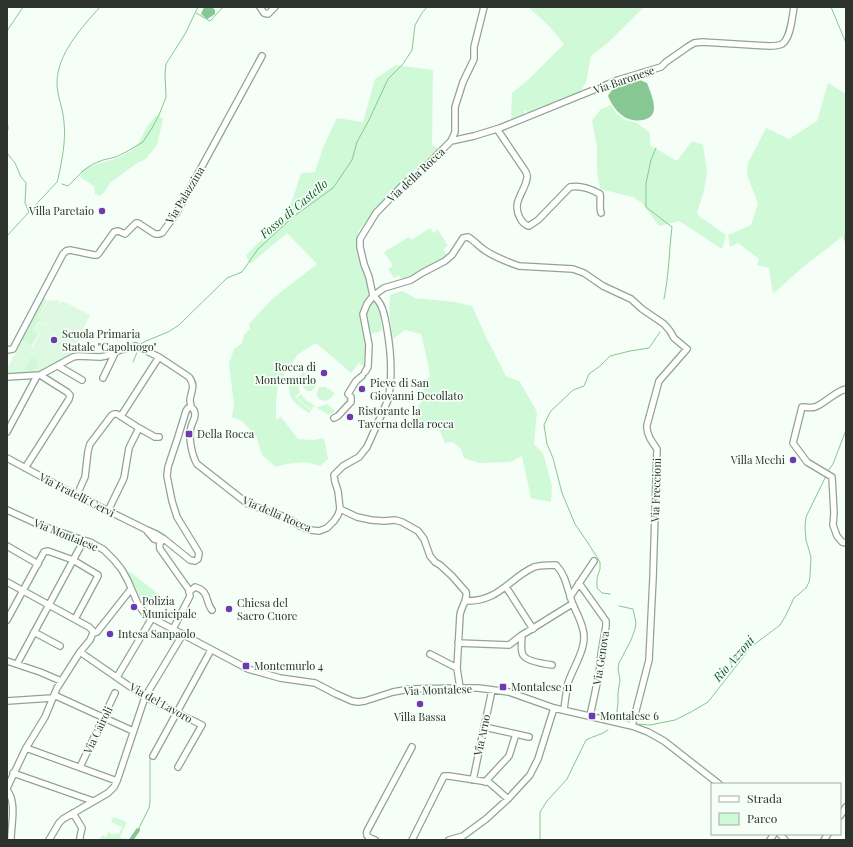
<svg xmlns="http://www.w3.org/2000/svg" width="853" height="847" viewBox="0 0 853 847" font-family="'Playfair Display',serif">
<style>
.built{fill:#def9e2}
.green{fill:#d0fad7}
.water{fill:#87c794}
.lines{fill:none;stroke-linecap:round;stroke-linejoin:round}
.stream{stroke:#87c794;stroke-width:1}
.canal{stroke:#87c794;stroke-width:4}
.minor-casing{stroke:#91a494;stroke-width:8}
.minor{stroke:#fff;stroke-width:5.5}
.poi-dot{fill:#6f3ab1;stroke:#f5fef7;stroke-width:1.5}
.labels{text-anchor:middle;stroke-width:3.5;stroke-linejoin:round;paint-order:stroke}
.street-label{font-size:11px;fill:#2b332c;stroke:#f5fef7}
.poi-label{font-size:11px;fill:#2b332c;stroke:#f5fef7;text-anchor:start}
.water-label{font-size:12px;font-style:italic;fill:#105829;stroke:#f5fef7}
</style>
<rect width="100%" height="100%" fill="#f5fef7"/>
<!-- built -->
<path class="built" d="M57,300L61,303L63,301L90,315L71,356L40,372L7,376V369L22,341L32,347L40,333L34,330L39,322L45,325L47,323L38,317L48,301Z"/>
<!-- green -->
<path class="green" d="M528,7H644L610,41L591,56L586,82L579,94L532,114L524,110V117L511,122L512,93L529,79L564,44L549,26Z
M396,65L433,70L432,145L438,148L401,183L376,208L358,232L359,253L367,277L369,287L368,295L364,305L368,353L365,368L359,363L351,373L316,343L298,354L278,384L276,401V419L281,417C287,424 292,432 298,439L314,440L324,438L328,459L320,466L306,462L286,464L276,467L262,455L256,436L242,421L232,417L234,404L229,364L234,349L242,343L244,335L250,329L249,324L273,298L317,264L287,233L250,264L246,255L288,213L301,173L315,172L324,145L337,118L363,122L375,79Z
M828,83L846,94V244L843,236L803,267L773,294L769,268L757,265L759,259L738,243L730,247L728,235L751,225L758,203L747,175L748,163L766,128L789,139L817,121Z
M611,105L616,113L625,120L637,123L650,133V145L677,161L692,141L703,145L707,171L704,191L697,212L699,216L726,235L722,249L679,221L659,226L642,203L633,197L600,189L597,172V147L592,120L601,109Z
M157,115L163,119L157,145L146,159L137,163L110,183L106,190L100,196L95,194L94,186L80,177L82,170C99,161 123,161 136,146C141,141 143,133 147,127C150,122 153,119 157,115Z
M430,228L433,233L438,230L448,246L443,249L447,256L403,282L399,275L394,278L388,269L393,266L384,252L409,237L411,240Z
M402,291L415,298L455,302L472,306L486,337L506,376L520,382L537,412L534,444L543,453L552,486L551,502L531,498L522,456L510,462L478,463L464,458L461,449L453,442L445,443L439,430H424L415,412L423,399L424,380L430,377L428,364L421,334L405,330L393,339L389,310L390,295Z
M43,298L47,300L38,317L46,322L45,324L39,321L33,330L39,333L31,346L21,340Z
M372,299H375L380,314L382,331L371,334L365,314Z
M31,357L37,360L38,363L33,371L26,370L25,368Z
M302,371L317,381L315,384L317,385L312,391H307C301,387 300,377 302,371Z
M296,378L300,392L295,397L311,411L309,413C297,405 289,401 289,386Z
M320,386L322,388L324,386L335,393L331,398L325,401L319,399C315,395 317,391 320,386Z
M301,394L306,400L317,407L328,404L329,407H331L335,411L329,415L314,406L311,410L297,398Z
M129,571L157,593L147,608L144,604L128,573Z
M113,817L127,822L120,837L125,840H100L102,835L106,837L108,832L114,835L116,833L119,834L122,827L111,822Z"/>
<!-- water -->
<path class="water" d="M204,7H212L215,10V14L209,18L207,19L201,14Z
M640,80L647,83C650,91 654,100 654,108C654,123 632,123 623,116C616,111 612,105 608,96C614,84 628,83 640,80Z"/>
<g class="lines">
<!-- stream -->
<path class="stream" d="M831,7L846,43
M196,13L210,21L223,7
M7,31L23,7
M7,120L8,128L7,135
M656,148L651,160L646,183V207L672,227C669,251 669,275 664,299
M7,153L15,163L21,177L26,183L25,203L29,212L7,236
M62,184L68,186L84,170L93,164L103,160L116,157L126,152L143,142L152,128L159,115L166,97L165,74L166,64L185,34L198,7
M29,212L57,182L58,179C62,160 66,141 64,122C63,108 57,96 57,83C57,54 82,27 100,7
M846,228L845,238L846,248
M139,345L146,341L168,332L179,325L227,278L242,272L258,249L293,217L333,188L352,160L357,142L369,120L388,79L403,64L412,50L415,25L422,13L427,7
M133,362L138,350
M828,471L833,464L846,430
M610,594L602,593L597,588V578L600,569V562L590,546L575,524L562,493L553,458L547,444L544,425L550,412L573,390L584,386L589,374L600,366L610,356L630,351L649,348L660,332
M619,606L633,609L636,623L635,629L631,640L619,663L618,669L620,680L618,693V703L616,719L626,722
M636,724L650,725L675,720L691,712L708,702L751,647L780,625L785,617L794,598L806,588L809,582L810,576L811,557L806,540L805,527L806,517L826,476
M138,830L149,808L150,802V757
M540,840V812L547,801L567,779L586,740C593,736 602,735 608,730"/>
<!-- canal -->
<path class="canal" d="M131,840L138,830"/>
<!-- minor casing -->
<g class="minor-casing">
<path id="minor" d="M260,7L264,13L268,14L275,7
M497,129L524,169C526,172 528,174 527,178C525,192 511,202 520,218C522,222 525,225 529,226L538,220L570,187C581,185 591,189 600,194C601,200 599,207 601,213
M451,141L474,136L500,128L618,80L661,67L666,62L689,46L694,43L702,42L769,46C773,46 778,46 782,44C791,38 792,17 794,7
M7,350L13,349L15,345L63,254L66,251L70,250L94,255H97L99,253L114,232L118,231L123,233L125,234L136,223H138L155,234H159L162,233L176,214L262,56
M58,366L82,380
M365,372L368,367L369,345L363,314L367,304L373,296L384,288L411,280L422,273L445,261L452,255L463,238L468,237C475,241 479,247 486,251C493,256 510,263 519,266L573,269L584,273L603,286L631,299L642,309L664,324L670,331L674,338L687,349L659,381L647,425C646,434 652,442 657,449L653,578L649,660L632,726
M7,377L40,375L73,357L78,356L100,357L106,356L120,350L136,346L159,357L189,377C196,386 191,391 190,400C190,403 191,405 191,407
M103,378L115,353
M846,389C834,392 826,403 815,407C811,408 806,407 802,407L793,443L807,462L832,477L834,513L833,525L837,536L842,542L846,543
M191,407C194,409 195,411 195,415C195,419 192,423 191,427C188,436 192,456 197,464L248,504L288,518L298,525L310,530L319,531L327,528L334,521L338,515L340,509L338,491L335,482L334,475L343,466L359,457L367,447L388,400C393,376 391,352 387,329C385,318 383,302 373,296L369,277L364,264L360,247V239L376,213L405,183L417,175L451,141L455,132V107L463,82L474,59V47L484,7
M121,416L159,357
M334,418L338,416L351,402V397L348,394L356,381L362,376
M139,428L155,437H159
M7,432L37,376
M7,458L68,491L147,530L156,534L164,539L190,560L195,561L198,559L199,553L177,517L172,501L167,476L168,467L178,437L186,411L188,408L191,407
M25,468L69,399L70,395L67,392L40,375
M77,495L85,477L88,451L90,444L112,415L114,414H117L139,428L129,448L124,478L108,511
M340,509L357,517L371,520L384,521L395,520L402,522L418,531L424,539L430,556L435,562L440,565L452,576L466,592C468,601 461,606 460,615L457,668L460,688
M7,510L40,525L74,537L90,542L104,550L114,560L122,570L128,581L138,604L145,614L152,618L248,669L280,678L315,683L336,694L352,701L358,702L365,701L393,692L410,689L460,688H478L509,692L554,708L632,726L648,732L664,741L719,784
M147,531L154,539L162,541
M164,539C160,542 159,544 160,549L189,590L190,596L173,629
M7,546L38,564
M7,582L89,627L92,630L93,633
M579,583L606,621V626L601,654L599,674L590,716
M506,587L533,629
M189,592L195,587C210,591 205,602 212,610
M570,597L594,561
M465,601C499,602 508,579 534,567C541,565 549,565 556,565C565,574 567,587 571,599C574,609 581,619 583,630C588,647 573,667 568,683C566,692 565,701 564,710
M7,620L44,552L48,551L73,560L98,575V576L75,619
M34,632L60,646
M522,635C522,641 520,650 523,655C526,661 545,664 552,665
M458,643L509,645L522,635L572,604
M80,652L145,697L202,725L178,767
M430,654L457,668
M7,661L40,672L61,681
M17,664L84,540
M117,677L152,618
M54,695L133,731
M7,701L52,698
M484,727L516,734L509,756L485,782
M516,734L529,737
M26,748L117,781
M153,756L211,650
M80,767L115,693
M13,773L93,801
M473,780L492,690
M7,788L26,748L45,717L57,688L80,652L90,640L93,633L97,632L131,589
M7,790C17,802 11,825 11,840
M73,813L82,828L80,837V840
M840,816L846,807
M780,834L785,840
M49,840L59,823L63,819L108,793L114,787L117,781L145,697L183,634
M375,840C370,838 365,837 367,831L412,747
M412,840L444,776H449L488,782L491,784L508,799
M449,840L463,836L486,819L508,799L530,775L538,759L554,708
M770,840L774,834
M824,840L828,834"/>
</g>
<!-- minor -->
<use href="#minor" class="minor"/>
</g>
<!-- markers -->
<g class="poi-dot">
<circle cx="102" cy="211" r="4"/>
<circle cx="54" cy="340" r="4"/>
<circle cx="324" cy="373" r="4"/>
<circle cx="362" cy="389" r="4"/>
<circle cx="350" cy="417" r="4"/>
<rect x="185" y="430" width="8" height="8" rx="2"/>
<circle cx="793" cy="460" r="4"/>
<circle cx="134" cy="607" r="4"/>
<circle cx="229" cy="609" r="4"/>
<circle cx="110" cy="634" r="4"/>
<rect x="242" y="662" width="8" height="8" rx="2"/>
<rect x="499" y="683" width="8" height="8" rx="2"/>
<circle cx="420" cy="704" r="4"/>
<rect x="588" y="712" width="8" height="8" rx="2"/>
</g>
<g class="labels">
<!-- street labels -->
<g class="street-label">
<text transform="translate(624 80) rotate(-19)" y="4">Via Baronese</text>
<text transform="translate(416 175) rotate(-43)" y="4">Via della Rocca</text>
<text transform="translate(185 195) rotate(-59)" y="4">Via Palazzina</text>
<text transform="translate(656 490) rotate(-88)" y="4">Via Freccioni</text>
<text transform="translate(77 495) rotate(27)" y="4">Via Fratelli Cervi</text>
<text transform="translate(277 514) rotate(23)" y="4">Via della Rocca</text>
<text transform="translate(66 535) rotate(22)" y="4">Via Montalese</text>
<text transform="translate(601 658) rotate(-81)" y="4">Via Genova</text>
<text transform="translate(438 690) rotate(-2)" y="4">Via Montalese</text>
<text transform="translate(161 703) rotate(29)" y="4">Via del Lavoro</text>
<text transform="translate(98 730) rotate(-64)" y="4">Via Cairoli</text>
<text transform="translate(482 735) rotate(-78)" y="4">Via Arno</text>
</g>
<!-- poi labels -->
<g class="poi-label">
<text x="94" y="215" text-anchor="end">Villa Paretaio</text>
<text x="62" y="338">Scuola Primaria<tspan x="62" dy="13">Statale "Capoluogo"</tspan></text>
<text x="316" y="371" text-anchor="end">Rocca di<tspan x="316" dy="13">Montemurlo</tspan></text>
<text x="370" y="387">Pieve di San<tspan x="370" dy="13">Giovanni Decollato</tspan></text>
<text x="358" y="415">Ristorante la<tspan x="358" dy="13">Taverna della rocca</tspan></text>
<text x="197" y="438">Della Rocca</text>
<text x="785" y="464" text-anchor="end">Villa Mechi</text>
<text x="142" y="605">Polizia<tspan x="142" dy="13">Municipale</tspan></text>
<text x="237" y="607">Chiesa del<tspan x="237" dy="13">Sacro Cuore</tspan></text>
<text x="118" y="638">Intesa Sanpaolo</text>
<text x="254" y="670">Montemurlo 4</text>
<text x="511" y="691">Montalese 11</text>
<text x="600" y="720">Montalese 6</text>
<text x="420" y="721" text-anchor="middle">Villa Bassa</text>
</g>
<!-- water labels -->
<g class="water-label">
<text transform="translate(294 209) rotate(-40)" y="4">Fosso di Castello</text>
<text transform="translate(734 659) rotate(-49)" y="4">Rio Azzoni</text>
</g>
</g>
<!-- border -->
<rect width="853" height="847" fill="none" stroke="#2b332c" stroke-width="16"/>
<!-- legend -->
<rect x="711" y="783" width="130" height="52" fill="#f5fef7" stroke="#a4ada6"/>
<rect x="719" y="796" width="20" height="6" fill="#ffffff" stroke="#a4ada6"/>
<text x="747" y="803" font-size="12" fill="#2b332c">Strada</text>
<rect x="719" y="813" width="20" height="12" fill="#d0fad7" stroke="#a4ada6"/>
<text x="747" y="823" font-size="12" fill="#2b332c">Parco</text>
</svg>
